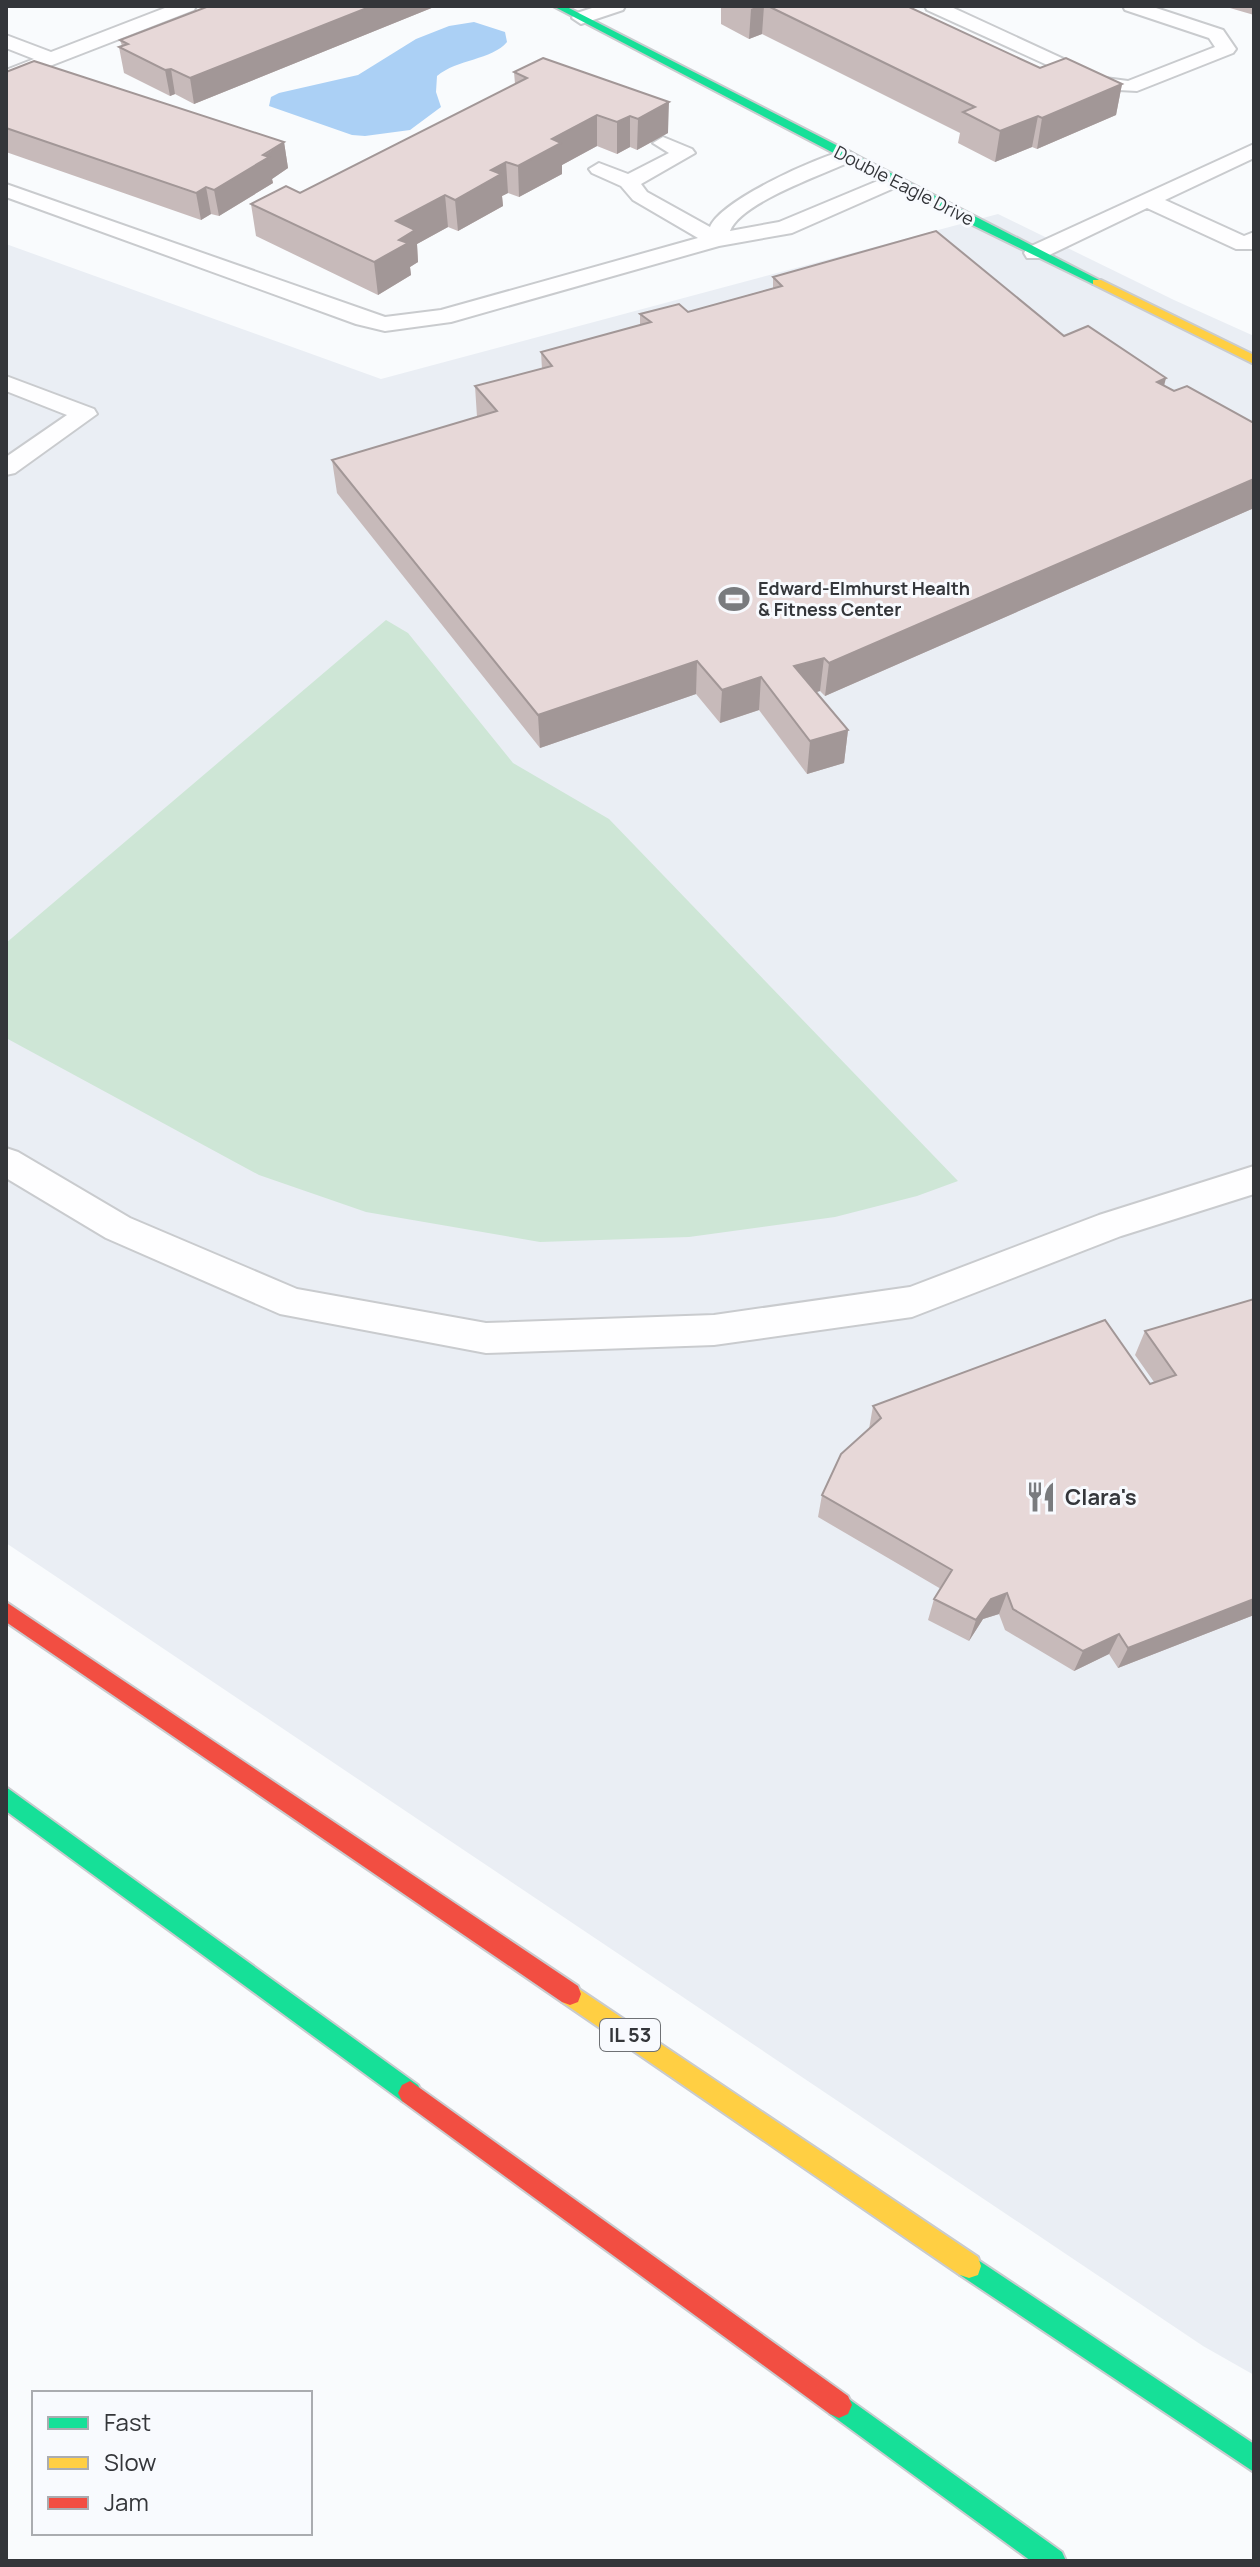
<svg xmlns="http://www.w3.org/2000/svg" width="1260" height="2567" viewBox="0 0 1260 2567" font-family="Manrope,sans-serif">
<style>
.built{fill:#eaeef4}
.green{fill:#cee6d6}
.water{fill:#abd0f5}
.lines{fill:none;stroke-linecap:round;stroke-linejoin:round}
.lane-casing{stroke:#c9cbce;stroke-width:4}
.fast-casing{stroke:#c9cbce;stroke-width:4}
.slow-casing{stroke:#c9cbce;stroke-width:4}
.jam-casing{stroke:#c9cbce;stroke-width:4}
.lane{fill:#fefeff;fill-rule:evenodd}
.fast{fill:#16e098;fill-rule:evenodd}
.slow{fill:#ffcf43;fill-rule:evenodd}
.jam{fill:#f24e42;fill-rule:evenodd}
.wall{fill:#c7baba}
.shaded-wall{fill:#a29797}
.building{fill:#e7d8d8;stroke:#a29797;stroke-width:2}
.labels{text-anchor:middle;stroke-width:6;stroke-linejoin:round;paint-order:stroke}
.far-street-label{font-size:18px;fill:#34363a;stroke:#f8fafe}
.far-poi-label{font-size:18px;font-weight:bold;fill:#34363a;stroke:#f8fafe;text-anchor:start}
.shield{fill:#f8fafe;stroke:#6f7175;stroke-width:2}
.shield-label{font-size:20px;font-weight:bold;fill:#34363a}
.poi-label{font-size:22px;font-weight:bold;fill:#34363a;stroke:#f8fafe;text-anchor:start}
</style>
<rect width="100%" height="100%" fill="#f9fbfd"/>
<!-- built -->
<path class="built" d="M998,214L1174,300L1254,336V2375L1203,2346L6,1543V244L381,379Z"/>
<!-- green -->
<path class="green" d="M386,620L408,633L513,763L609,819L958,1181L917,1196L835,1217L689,1237L540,1242L366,1212L259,1175L6,1038V943Z"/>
<!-- water -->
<path class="water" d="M474,22L505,32L507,42C492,60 457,59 437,76L436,92L441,107L410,130L365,136L352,135L269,106L271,97L279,93L358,75L416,39L449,26Z"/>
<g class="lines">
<!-- lane casing -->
<g class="lane-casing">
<path id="lane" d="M170,6H196L194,10L6,83V70L34,59L6,48V35L51,52Z
M598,6H625L623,10L581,24L572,18L574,14Z
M925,6H949L1105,78L1128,81L1215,47L1209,38L1125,10L1123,6H1150L1223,30L1236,49L1233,53L1137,91L1100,89L927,10Z
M663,137L692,149L695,153L641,184L647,192L710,227C721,200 817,157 847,150L857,156L854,160C825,174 741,202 730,231L779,222L887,177H901L905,181L901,185L792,233L719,246L451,322L385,331L356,324L6,197V184L385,317L441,310L698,238L633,200L621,186L592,173L589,169L599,163L628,174L669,153L653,143Z
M1254,144V158L1165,200L1244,236L1254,232L1252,249H1236L1147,208L1043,258H1027L1024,253L1027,248Z
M6,376L94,409L97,414L15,473L6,475V457L67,415L6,391Z
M6,1148L18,1152L130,1218L297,1289L486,1323L714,1315L910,1287L1099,1215L1254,1166V1194L1121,1236L912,1317L714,1345L486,1353L280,1314L106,1238L6,1178Z"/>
</g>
<!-- fast casing -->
<g class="fast-casing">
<path id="fast" d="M553,6H565L1103,282L1093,284L952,215Z
M6,1787L418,2085L422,2093L418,2101L410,2105L402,2101L6,1811Z
M969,2254L1254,2444V2472L960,2275L957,2266L960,2257Z
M839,2392L1062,2552L1066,2561H1031L830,2414L826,2405L830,2396Z"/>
</g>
<!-- slow casing -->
<g class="slow-casing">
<path id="slow" d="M1093,280H1101L1254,355V364L1093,284Z
M570,1983L978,2257L981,2266L978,2275L969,2278L960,2275L562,2002L559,1994L562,1986Z"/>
</g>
<!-- jam casing -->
<g class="jam-casing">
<path id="jam" d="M6,1602L578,1986L581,1994L578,2002L570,2005L562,2002L6,1622Z
M410,2081L848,2396L852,2405L848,2414L839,2418L830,2414L402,2101L398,2093L402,2085Z"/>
</g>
<!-- lane -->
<use href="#lane" class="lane"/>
<!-- fast -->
<use href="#fast" class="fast"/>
<!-- slow -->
<use href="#slow" class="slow"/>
<!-- jam -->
<use href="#jam" class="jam"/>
</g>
<!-- wall -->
<path class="wall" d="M721,6H907L1040,68L1122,84L1116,115L1037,149L1032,147L995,162L958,143L960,133L762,34L749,39L721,24Z
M1223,6H1254V15Z
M434,7L194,104L175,94L170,96L124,73L119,47L122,46L120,40Z
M543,58L668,133L637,150L630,147L617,154L597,146L562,165V174L519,197L508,193L502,196L503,206L458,231L448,227L417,244L418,262L410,267L411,275L378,295L256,236L251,204L300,193L515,84L514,72Z
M6,72L284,142L288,168L272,179L273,183L219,216L211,214L201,220L6,152Z
M773,277L1064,336L1174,391L1254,423V508L825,696L820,691L816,692L848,730L844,763L807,774L759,710L720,723L696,694L540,748L337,493L332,460L477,417L475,386L542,369L541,352L640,325V314L688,312L773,288Z
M1254,1299V1615L1118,1668L1109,1654L1074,1671L1005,1630L999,1614L983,1619L969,1641L928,1620L934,1599L941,1589L818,1517L822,1495L869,1429L873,1406L1150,1384L1154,1382L1135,1355L1145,1331Z"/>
<!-- shaded-wall -->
<path class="shaded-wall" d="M372,6H434V7L194,104L190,78Z
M758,6H764L762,34L749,39L751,9Z
M171,69L175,94L170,96L165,70Z
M1122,84L1116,115L1037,149L1042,118Z
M669,102L668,133L637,150L638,119Z
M597,115V146L562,165V174L519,197L518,166L552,139Z
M630,116V147L617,154V122Z
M1038,116L1032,147L995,162L1000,131Z
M284,142L288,168L272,179L273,183L219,216L214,190Z
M506,162L508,193L502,196L503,206L458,231L455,200L491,170Z
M206,187L211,214L201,220L196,193Z
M445,195L448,227L417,244L418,262L410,267L411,275L378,295L374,262L396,221Z
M1166,378L1158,410L1157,382Z
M1254,479V508L825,696L829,663Z
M824,658L820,691L792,700L794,666Z
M697,661L696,694L540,748L538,715Z
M761,677L759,710L720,723L722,690Z
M848,730L844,763L807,774L810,741Z
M1007,1593L999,1614L983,1619L969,1641L976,1620L991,1599Z
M1254,1599V1615L1118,1668L1128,1648Z
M1119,1634L1109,1654L1074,1671L1083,1651Z"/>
<!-- building -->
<path class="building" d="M209,6H372L190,78L171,69L165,70L119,47L128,44L120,40Z
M768,6H907L1040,68L1066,58L1122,84L1042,118L1038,116L1000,131L963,112L975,107Z
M543,58L669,102L638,119L630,116L617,122L597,115L552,139L561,143L518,166L506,162L491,170L501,174L455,200L445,195L396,221L415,230L399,240L408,243L374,262L251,204L286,186L300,193L527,78L514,72Z
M34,61L284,142L263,155L269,157L214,190L206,187L196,193L6,128V72Z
M936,231L1064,336L1088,326L1166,378L1157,382L1174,391L1187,386L1254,423V479L829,663L824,658L794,666L848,730L810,741L761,677L722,690L697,661L538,715L332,460L497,411L475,386L552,366L541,352L651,322L640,314L679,304L688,312L782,286L773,277Z
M1254,1299V1599L1128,1648L1119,1634L1083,1651L1013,1609L1007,1593L991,1599L976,1620L934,1599L952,1570L822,1495L841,1454L881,1418L873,1406L1105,1320L1150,1384L1176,1375L1145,1331Z"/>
<!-- icons -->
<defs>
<g id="stadium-bare" transform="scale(2.4)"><path d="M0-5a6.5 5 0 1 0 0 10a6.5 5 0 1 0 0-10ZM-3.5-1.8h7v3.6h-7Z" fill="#797b7e" stroke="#f8fafe" stroke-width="2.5" paint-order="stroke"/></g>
<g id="restaurant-bare" transform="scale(2.4)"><path d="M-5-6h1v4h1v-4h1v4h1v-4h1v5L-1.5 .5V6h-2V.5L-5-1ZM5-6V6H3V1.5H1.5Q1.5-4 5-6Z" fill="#797b7e" stroke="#f8fafe" stroke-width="2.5" paint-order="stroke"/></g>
</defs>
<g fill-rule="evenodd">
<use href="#stadium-bare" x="734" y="599"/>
<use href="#restaurant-bare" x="1041" y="1497"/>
</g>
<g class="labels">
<!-- far-street labels -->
<g class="far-street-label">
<text transform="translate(904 186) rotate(27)" y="6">Double Eagle Drive</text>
</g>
<!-- far-poi labels -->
<g class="far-poi-label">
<text x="758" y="595">Edward-Elmhurst Health<tspan x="758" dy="21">&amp; Fitness Center</tspan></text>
</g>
<!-- shield labels -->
<rect class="shield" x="600" y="2019" width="60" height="32" rx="6"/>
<g class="shield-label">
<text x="630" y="2042">IL 53</text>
</g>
<!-- poi labels -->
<g class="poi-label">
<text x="1065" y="1505">Clara's</text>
</g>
</g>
<!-- border -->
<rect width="1260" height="2567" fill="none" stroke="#34363a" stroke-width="16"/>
<!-- legend -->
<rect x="32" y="2391" width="280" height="144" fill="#f8fafe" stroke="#aaacb0" stroke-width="2"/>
<rect x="48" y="2417" width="40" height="12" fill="#16e098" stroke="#aaacb0" stroke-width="2"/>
<text x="104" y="2431" font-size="24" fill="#34363a">Fast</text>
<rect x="48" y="2457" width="40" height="12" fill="#ffcf43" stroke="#aaacb0" stroke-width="2"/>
<text x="104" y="2471" font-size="24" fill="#34363a">Slow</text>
<rect x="48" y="2497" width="40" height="12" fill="#f24e42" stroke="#aaacb0" stroke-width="2"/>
<text x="104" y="2511" font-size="24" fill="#34363a">Jam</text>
</svg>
